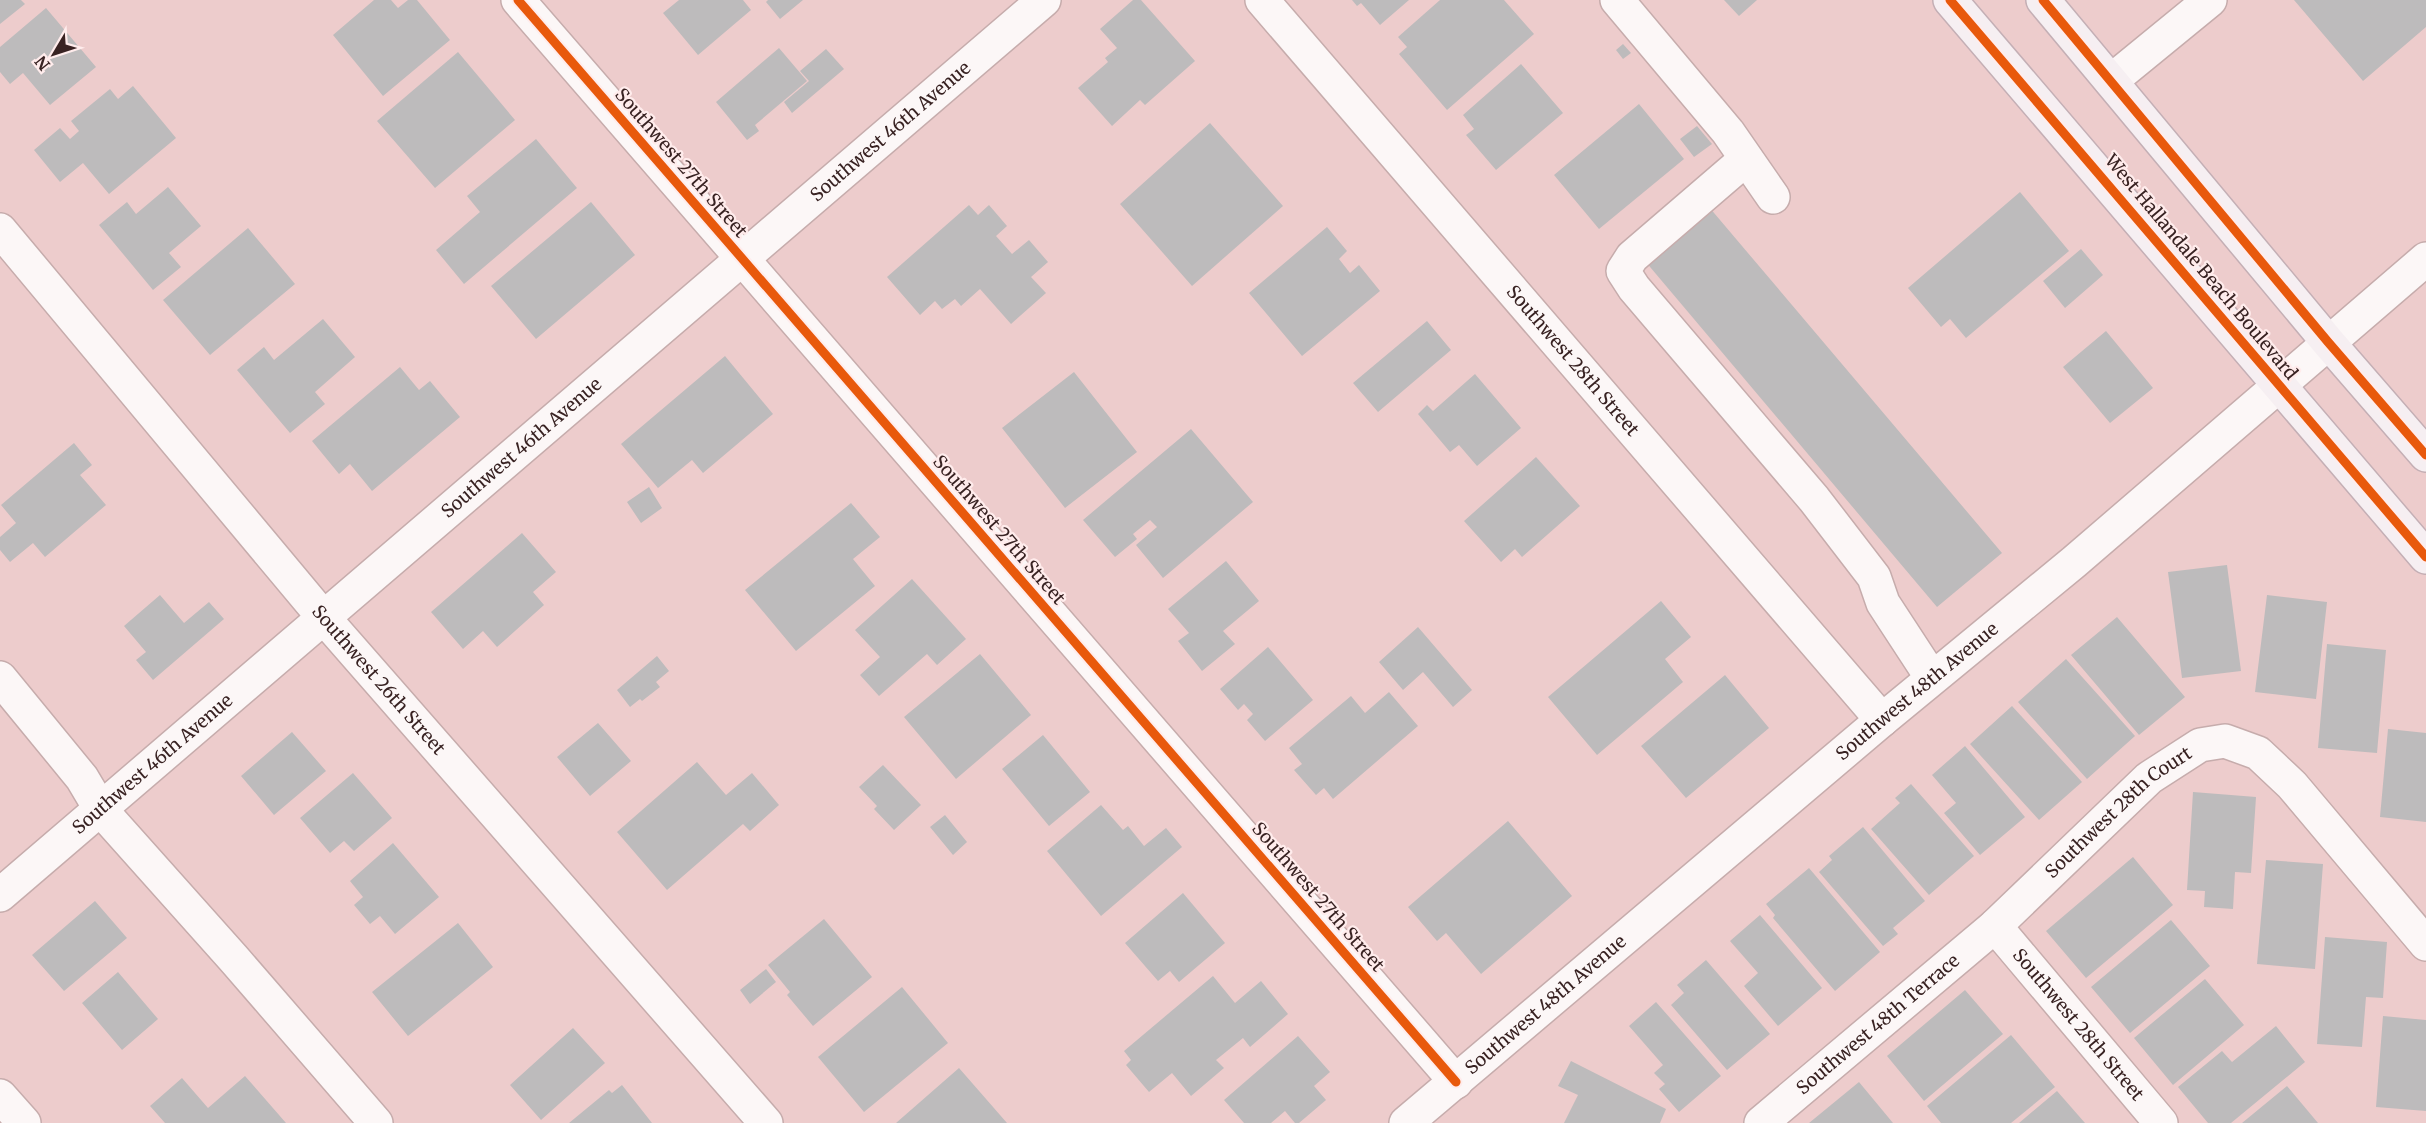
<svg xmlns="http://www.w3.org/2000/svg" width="2426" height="1123" viewBox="0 0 2426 1123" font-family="Merriweather,serif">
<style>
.building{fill:#bdbbbc}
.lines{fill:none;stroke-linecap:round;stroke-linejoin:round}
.minor-casing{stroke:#c6acac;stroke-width:36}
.major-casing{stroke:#c4afb5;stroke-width:36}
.minor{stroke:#fcf7f7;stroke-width:33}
.major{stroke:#f6eff2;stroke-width:33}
.cycleway-casing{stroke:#ffecec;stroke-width:13}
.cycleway{stroke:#e8590c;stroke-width:9}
.labels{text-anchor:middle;stroke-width:4.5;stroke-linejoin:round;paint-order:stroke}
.street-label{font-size:18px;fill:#382222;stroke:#ffecec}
</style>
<rect width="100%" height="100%" fill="#edcccc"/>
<!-- building -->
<path class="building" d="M0,0H21L25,4L0,24Z
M374,0H391L398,8L408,0H417L450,40L383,96L333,35Z
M679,0H743L751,10L698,55L663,13Z
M768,0H803L780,19L766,2Z
M1133,0H1141L1195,61L1145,105L1140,100L1112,126L1078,88L1108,62L1105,58L1117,48L1100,29Z
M1352,0H1409L1380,25L1361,3L1357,6Z
M1440,0H1504L1534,34L1447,110L1399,54L1407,47L1398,37Z
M1724,0H1757L1739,16Z
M2294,0H2426V27L2363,81Z
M46,8L96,67L50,105L23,73L10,84L0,72V47Z
M1623,44L1631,53L1623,59L1616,50Z
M779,48L807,81L755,125L759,131L747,140L716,102Z
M826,49L844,69L792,113L784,102L809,81L800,71Z
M458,52L515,120L435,188L377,121Z
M1521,64L1563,113L1496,170L1466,135L1474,129L1463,115Z
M133,86L176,138L109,194L83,163L60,182L34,150L60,128L70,139L79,131L71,121L110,89L118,99Z
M1639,104L1684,159L1599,229L1554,175Z
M1210,123L1283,206L1192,286L1120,204Z
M1697,126L1712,144L1694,157L1680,139Z
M536,139L577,188L464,284L436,250L480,212L467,196Z
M168,187L201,226L169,253L181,267L153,290L99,225L127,202L136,214Z
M2020,192L2069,251L1966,338L1950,319L1941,327L1908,288Z
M591,202L635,255L536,339L491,286Z
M969,205L978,215L989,205L1007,226L996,236L1012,254L1029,240L1048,262L1031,277L1046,293L1011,324L980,289L961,306L955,299L942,309L935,301L920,315L887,277Z
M1709,207L2002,553L1937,607L1645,261Z
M1327,227L1347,251L1339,259L1350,273L1359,265L1380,291L1302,356L1249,293Z
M248,228L295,284L210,355L163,300Z
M2081,249L2103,275L2065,308L2043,281Z
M323,319L355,357L315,392L325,404L290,433L237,370L264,347L274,360Z
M1427,321L1451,350L1378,412L1353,383Z
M2106,331L2153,388L2110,423L2063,367Z
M725,356L773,414L703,473L692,460L658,488L621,444Z
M400,367L419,390L430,381L460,417L372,491L350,464L339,474L312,441Z
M1074,372L1137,452L1065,508L1002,428Z
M1475,374L1521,428L1477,466L1459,445L1450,452L1418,414L1427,405L1433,411Z
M1191,429L1253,502L1163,578L1136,545L1157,527L1150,520L1133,534L1137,539L1115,557L1083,520Z
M74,443L92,465L80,475L106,505L45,557L33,543L10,562L0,550V537L16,523L1,505Z
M1536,457L1580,506L1522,557L1515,549L1501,562L1464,521Z
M649,487L662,508L641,523L627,502Z
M851,503L880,537L853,559L875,586L796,651L745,590Z
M522,533L556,572L533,592L544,605L497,647L483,631L463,649L431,612Z
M1226,561L1259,601L1223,631L1235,644L1202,671L1178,641L1189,633L1168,609Z
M2227,565L2241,671L2182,678L2168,572Z
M912,579L966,639L937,665L927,654L879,696L860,675L880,657L855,630Z
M160,595L184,623L209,602L224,619L153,680L136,660L146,652L124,626Z
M2267,595L2327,602L2316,699L2255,692Z
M1661,601L1691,637L1665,659L1683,682L1597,755L1548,697Z
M2117,617L2185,697L2139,735L2071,655Z
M1418,627L1472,690L1453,707L1423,672L1403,690L1379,662Z
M2327,644L2386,650L2377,753L2318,748Z
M1268,647L1313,700L1265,741L1247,720L1253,714L1244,704L1238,710L1220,689Z
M980,654L1031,715L956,779L904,717Z
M657,656L669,671L656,682L660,687L642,701L640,699L630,707L617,690Z
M2066,659L2135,736L2087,779L2018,702Z
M1725,675L1769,728L1686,798L1641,746Z
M1389,692L1418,726L1333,799L1324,788L1316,795L1294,770L1302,764L1289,748L1351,696L1365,713Z
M2012,706L2082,782L2039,820L1970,744Z
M598,723L631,761L590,796L557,757Z
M2388,729L2426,733V822L2380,817Z
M292,732L326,771L274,815L241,776Z
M1043,735L1090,792L1049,826L1002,769Z
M1965,746L2025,817L1980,855L1944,813L1956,803L1932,775Z
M697,762L726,795L752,773L779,805L750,831L743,824L667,890L617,832Z
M883,765L921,805L894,830L874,809L877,806L859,787Z
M353,773L392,818L354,851L344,841L330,853L300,818Z
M1911,784L1974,856L1929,895L1871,829L1900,803L1895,798Z
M2193,792L2256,797L2251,873L2235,872L2233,909L2204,907L2205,891L2187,890Z
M1101,805L1123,830L1128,826L1144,846L1166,828L1182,847L1101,916L1047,851Z
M945,815L967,842L953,855L930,827Z
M1508,821L1572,896L1481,974L1446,933L1437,941L1408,907Z
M1863,827L1925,901L1893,928L1898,934L1883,946L1819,872L1832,860L1829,856Z
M393,843L439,897L395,934L380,916L370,924L354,905L363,897L350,881Z
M2133,857L2173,905L2086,978L2046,931Z
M2266,860L2323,864L2315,969L2257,964Z
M1809,868L1880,952L1835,991L1773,918L1775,915L1766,904Z
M1183,893L1225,943L1179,982L1170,971L1158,981L1125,943Z
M95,901L127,938L64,991L32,955Z
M1760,915L1822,988L1778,1026L1744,986L1758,973L1730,941Z
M824,919L872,977L813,1026L787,995L790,992L768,965Z
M2171,920L2210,966L2130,1033L2091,987Z
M458,923L493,967L408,1036L372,992Z
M2325,937L2387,942L2383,998L2366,997L2362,1047L2317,1044Z
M1706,960L1770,1034L1727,1070L1671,1005L1684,993L1677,985Z
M766,969L776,982L750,1004L740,990Z
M118,972L158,1019L122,1050L82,1003Z
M1213,976L1235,1003L1261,981L1288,1014L1250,1047L1243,1038L1216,1060L1224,1068L1191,1096L1172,1073L1149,1092L1126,1065L1131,1060L1124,1051Z
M2205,979L2244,1025L2173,1085L2134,1038Z
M902,987L948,1043L864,1112L818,1057Z
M1965,990L2003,1034L1924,1101L1887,1056Z
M1656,1002L1721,1076L1679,1112L1659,1089L1665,1084L1654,1073L1663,1065L1629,1026Z
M2383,1016L2426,1020V1111L2376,1107Z
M2276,1026L2305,1062L2231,1123H2208L2178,1087L2222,1051L2232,1062Z
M573,1028L605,1063L541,1120L510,1085Z
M2011,1035L2055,1087L2011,1123H1941L1927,1106Z
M1298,1036L1330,1072L1314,1086L1326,1100L1299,1123H1295L1285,1111L1271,1123H1244L1224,1100Z
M1571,1061L1666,1109L1660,1123H1564L1578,1095L1558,1086Z
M959,1068L1007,1123H896Z
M245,1076L286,1123H165L150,1106L182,1078L208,1108Z
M1859,1082L1893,1123H1809Z
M622,1085L652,1123H569L609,1090L612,1093Z
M2287,1086L2318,1123H2242Z
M2057,1091L2085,1123H2019Z"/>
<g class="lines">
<!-- minor casing -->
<g class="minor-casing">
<g id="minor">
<path d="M518,0L1456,1082"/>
<path id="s1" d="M1262,0L1882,720"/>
<path d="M1617,0L1728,132L1773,197"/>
<path d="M2111,81L2210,0"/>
<path d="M1746,159L1632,257L1623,271L1634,288L1814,499L1874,577L1883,603L1932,678"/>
<path id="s2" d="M0,230L324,618L766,1123"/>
<path d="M0,678L82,778L101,810L234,959L376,1123"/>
<path id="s3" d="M0,895L1044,0"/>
<path id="s4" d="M1995,926L2161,1123"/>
<path d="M0,1096L24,1123"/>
<path id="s5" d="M1406,1123L1882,720L2074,562L2426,259"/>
<path id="s6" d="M1761,1123L1995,926L2149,778L2200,745L2225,741L2258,753L2292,785L2426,944"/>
</g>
</g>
<!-- major casing -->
<g class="major-casing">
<path id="major" d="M1950,0L2426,557
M2043,0L2328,342L2426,455"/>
</g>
<!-- minor -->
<use href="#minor" class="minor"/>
<!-- major -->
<use href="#major" class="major"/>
<!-- cycleway casing -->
<g class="cycleway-casing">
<path id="cycleway" d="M518,0L1456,1082
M1950,0L2426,557
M2043,0L2328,342L2426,455"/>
</g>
<!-- cycleway -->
<use href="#cycleway" class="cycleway"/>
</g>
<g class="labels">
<!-- street labels -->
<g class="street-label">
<text dy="6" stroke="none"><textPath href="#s3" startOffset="1173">Southwest 46th Avenue</textPath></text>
<text transform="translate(681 163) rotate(49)" y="6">Southwest 27th Street</text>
<text transform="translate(2201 267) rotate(50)" y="6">West Hallandale Beach Boulevard</text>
<text dy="6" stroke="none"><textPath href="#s1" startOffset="476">Southwest 28th Street</textPath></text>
<text dy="6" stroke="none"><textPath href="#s3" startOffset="687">Southwest 46th Avenue</textPath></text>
<text transform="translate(999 530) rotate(49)" y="6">Southwest 27th Street</text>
<text dy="6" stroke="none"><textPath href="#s2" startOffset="588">Southwest 26th Street</textPath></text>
<text dy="6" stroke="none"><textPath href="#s5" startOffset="669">Southwest 48th Avenue</textPath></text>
<text dy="6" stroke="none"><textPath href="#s3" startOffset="201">Southwest 46th Avenue</textPath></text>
<text dy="6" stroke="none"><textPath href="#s6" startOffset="474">Southwest 28th Court</textPath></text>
<text transform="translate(1318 897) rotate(49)" y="6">Southwest 27th Street</text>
<text dy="6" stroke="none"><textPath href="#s5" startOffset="183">Southwest 48th Avenue</textPath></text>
<text dy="6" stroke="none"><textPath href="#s6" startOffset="153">Southwest 48th Terrace</textPath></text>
<text dy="6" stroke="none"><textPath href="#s4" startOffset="129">Southwest 28th Street</textPath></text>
</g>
</g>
<!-- north arrow -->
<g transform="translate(54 54) rotate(231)" stroke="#ffecec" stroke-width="4.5" paint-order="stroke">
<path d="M0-4.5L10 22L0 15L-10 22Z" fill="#382222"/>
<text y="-9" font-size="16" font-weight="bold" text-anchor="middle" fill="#382222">N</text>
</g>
</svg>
